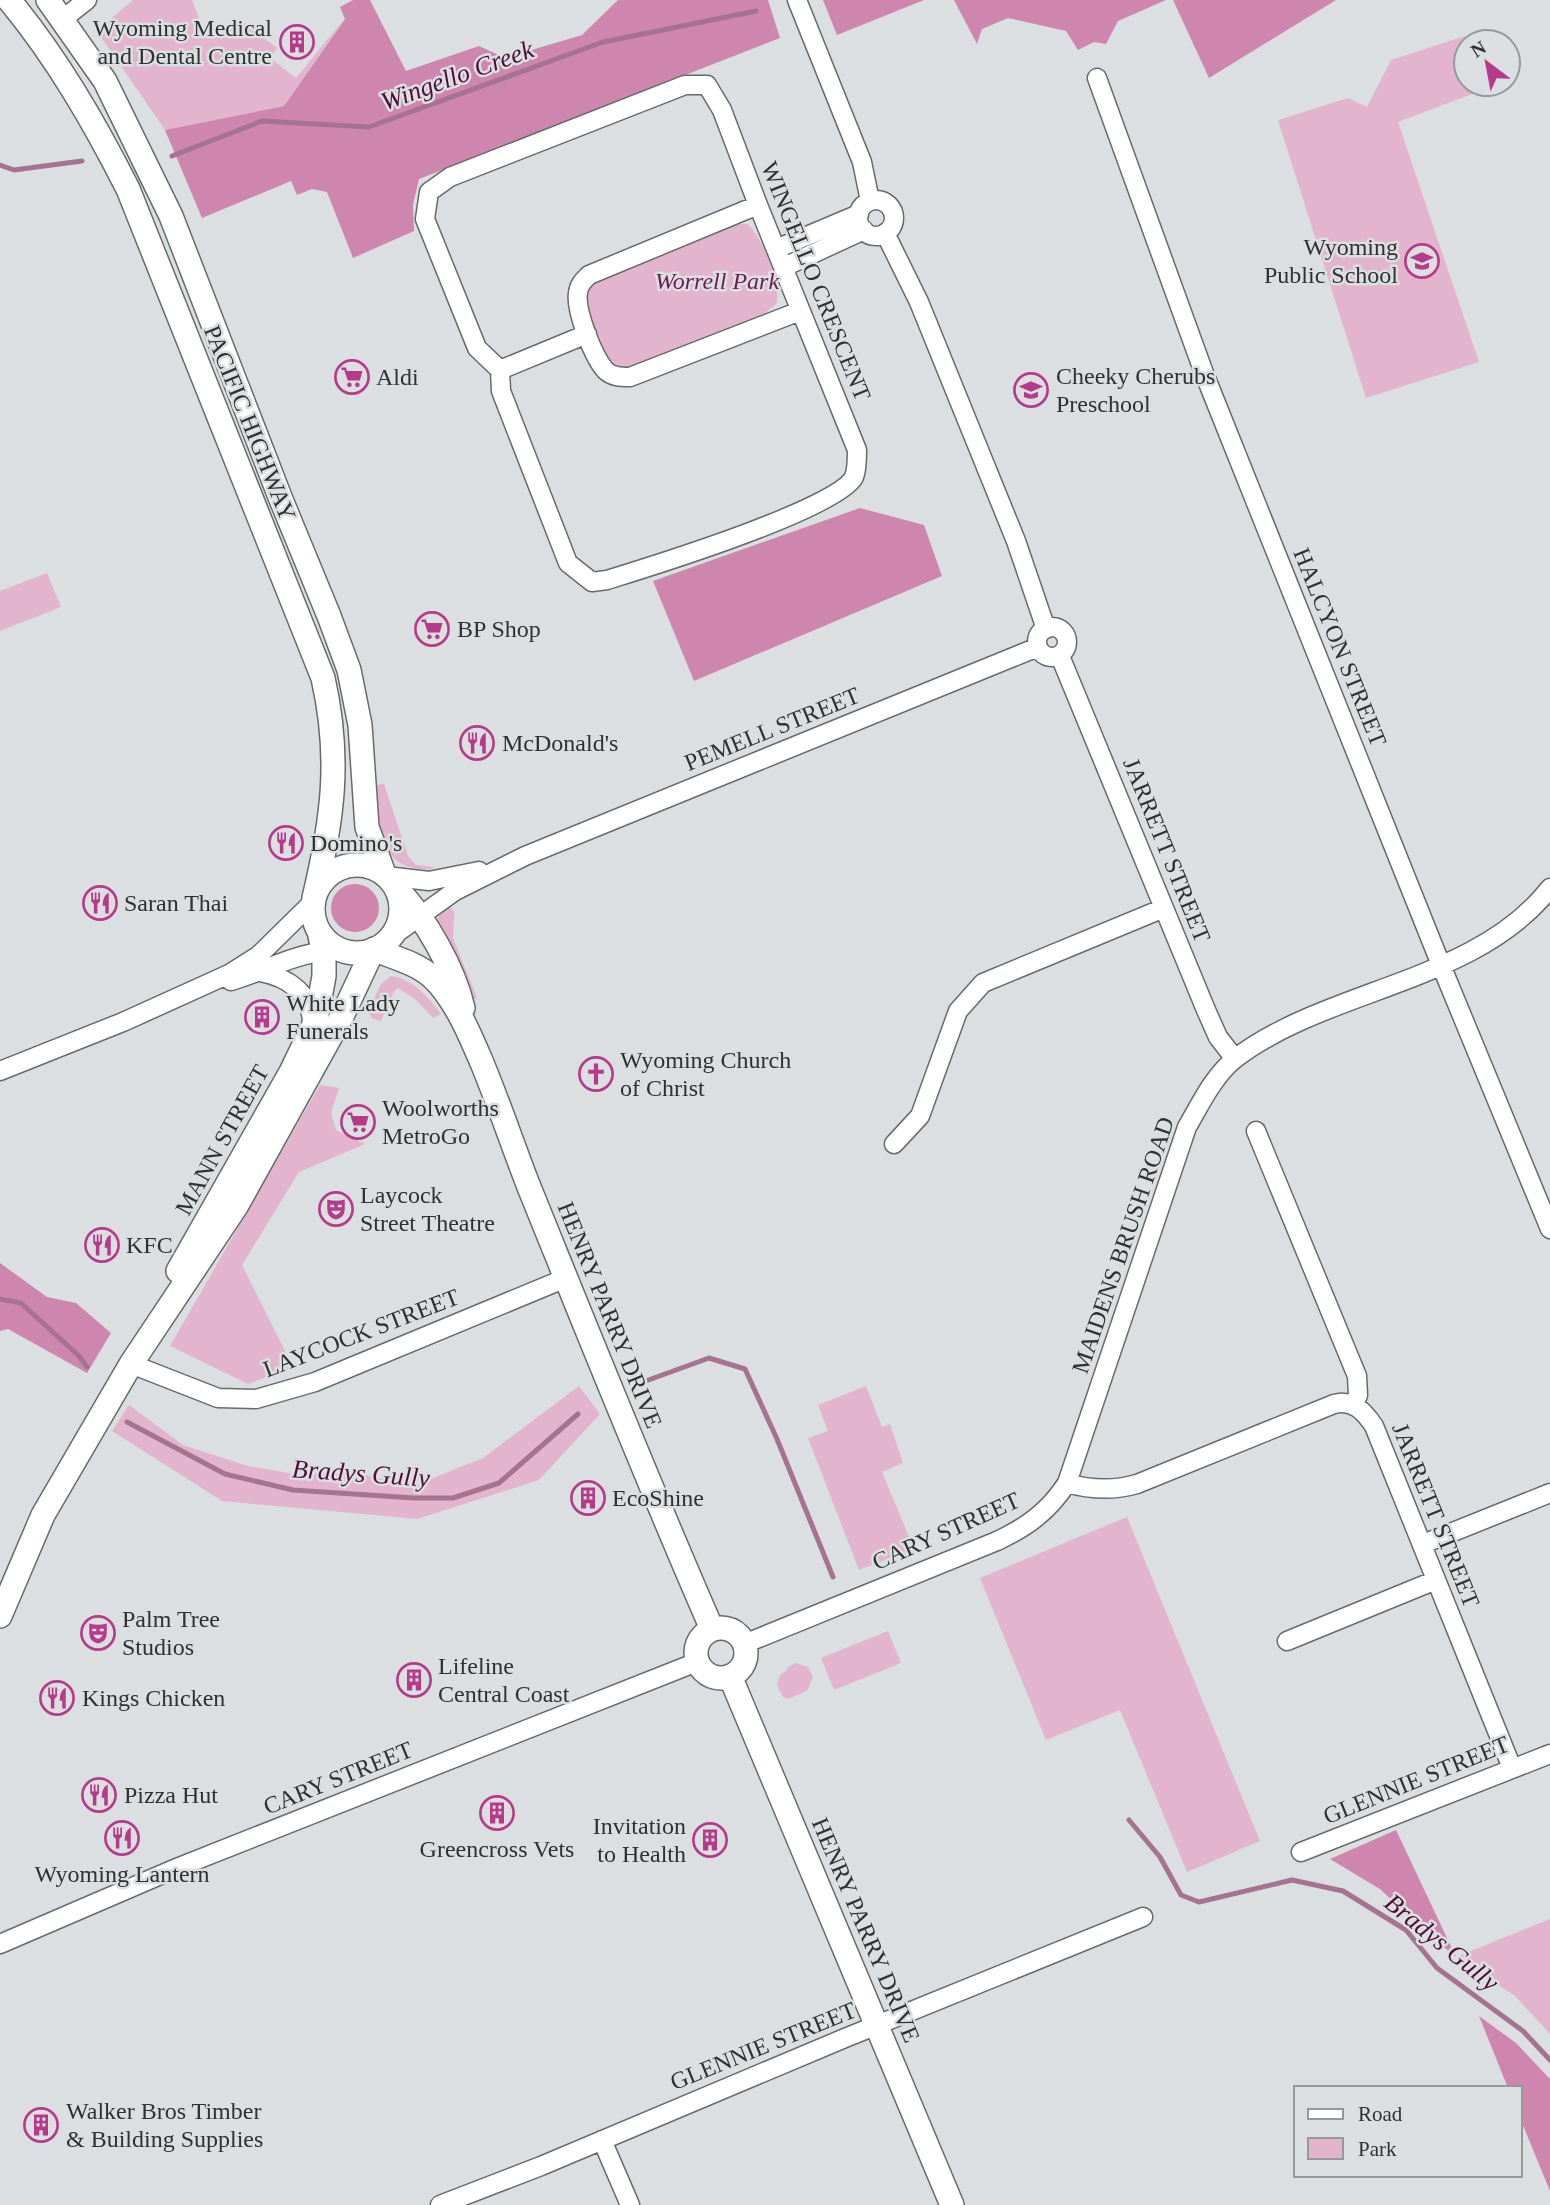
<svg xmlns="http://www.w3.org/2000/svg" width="1550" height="2205" viewBox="0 0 1550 2205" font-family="'Times New Roman',serif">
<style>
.green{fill:#e3b4cd}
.forest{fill:#ce86ae}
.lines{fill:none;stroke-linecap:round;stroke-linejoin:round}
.stream{stroke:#a5738f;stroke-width:5}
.minor-casing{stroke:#676b6c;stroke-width:21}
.major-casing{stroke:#676b6c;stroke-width:26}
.minor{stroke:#fff;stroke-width:18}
.major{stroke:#fff;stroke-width:23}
.labels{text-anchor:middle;stroke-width:5;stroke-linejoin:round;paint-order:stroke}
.poi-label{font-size:24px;fill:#2f3131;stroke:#dbdfe1;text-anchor:start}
.park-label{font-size:24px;font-style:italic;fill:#6e1951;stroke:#dbdfe1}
.street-label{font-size:24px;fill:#2f3131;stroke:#dbdfe1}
.water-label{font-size:26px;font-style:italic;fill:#4e0e38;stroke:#dbdfe1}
</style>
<rect width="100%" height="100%" fill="#dbdfe1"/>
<!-- green -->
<path class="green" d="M133,0H192L206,36L242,21L277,48L270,58L296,78L345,18L284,106L165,130L97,31Z
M1465,36L1466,84H1478L1480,91L1398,122L1479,362L1366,398L1278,120L1348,98L1367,107L1391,60Z
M730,224H748C765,243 779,278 777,303L764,314L630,367L616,366L607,357L584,302L587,290L595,280Z
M47,573L61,607L0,631V591Z
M380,784H384L408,856L416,865L433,867L432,869C379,873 377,826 376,786Z
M449,906L454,912L453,938L477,998L474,999L436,922L440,913Z
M391,976C412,978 429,998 441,1014L433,1018L415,999L398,988L394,991L381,1021L372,1018L368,1011L381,984Z
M320,1085L339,1088L331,1113L336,1130L365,1144L299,1172L242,1265L293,1367L248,1384L170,1346Z
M579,1386L600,1414L539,1480L417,1519L222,1501L112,1431L129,1405L183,1445L248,1466L294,1474L352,1472L413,1486L483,1458Z
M866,1386L882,1427L890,1424L903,1463L882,1472L914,1549L859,1570L808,1438L828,1431L818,1405Z
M1127,1517L1260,1841L1187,1872L1120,1710L1046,1740L980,1578Z
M888,1631L901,1663L834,1690L821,1658Z
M796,1663L808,1667L813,1677L807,1691L788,1699L783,1697L777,1685L780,1675L786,1671L788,1667Z
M1550,1919V2034L1515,1996L1456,1957Z"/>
<!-- forest -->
<path class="forest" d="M353,0H370L406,71L479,46L505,58L582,35L618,0H768L780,38L419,179L413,205L414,231L353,258L327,192L312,189L297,195L291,181L202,218L165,130L284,106L345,19L340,7Z
M823,0H924L837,35Z
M954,0H1166L1118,21L1106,44L1094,42L1078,50L1066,31L1008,18L982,29L977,44Z
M1173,0H1336L1209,78Z
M860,508L924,525L942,576L694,681L653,581Z
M331 908a24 24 0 1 1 48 0a24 24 0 1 1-48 0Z
M0,1263L47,1297L76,1303L111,1333L87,1373L8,1329L0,1331Z
M1396,1830L1456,1957L1428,1934L1380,1889L1330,1859Z
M1479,2016L1516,2043L1550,2079V2191L1520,2118V2088H1508Z"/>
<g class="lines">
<!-- stream -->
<path class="stream" d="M172,156L262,121L369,127L603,42L756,11
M0,165L14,170L82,161
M0,1299L21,1303L79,1356L87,1367
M643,1382L709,1358L745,1369L777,1439L833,1577
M127,1422L225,1474L293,1490L414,1498H453L499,1483L578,1414
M1129,1820L1160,1857L1181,1895L1199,1902L1292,1880L1343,1891L1406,1930L1437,1968L1523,2031L1550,2060"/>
<!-- minor casing -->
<g class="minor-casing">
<path id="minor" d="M797,0L862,162L870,201
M63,19L87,0
M1097,78L1204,373L1441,965L1550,1229
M685,85H707L722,110L758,205L857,450C857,457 857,470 854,477C838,509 649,567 607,580L592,582L568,563L501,391L500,370L477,348L425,219L429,192L450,177Z
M858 218a18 18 0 1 1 36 0a18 18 0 1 1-36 0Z
M758,205L589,275C584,280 579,284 578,293C575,310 593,356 605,370C612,377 621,377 630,377L800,311
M885,233L919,302L1016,541L1046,629
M776,249L859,214
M784,267L864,230
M500,370L587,334
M1037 642a15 15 0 1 1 30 0a15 15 0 1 1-30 0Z
M1060,656L1206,1010L1218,1037L1235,1059
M386,876L429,881L479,871
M391,937L455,891L525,856L1038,647
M260,972C288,977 313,994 312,1026
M231,981C272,969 300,949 344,951
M0,1071L123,1022L229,974L259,955L313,902
M1256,1131L1357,1376L1358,1395L1354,1406
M894,1144L920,1116L958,1011L983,983L1164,908
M131,1364L218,1398L256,1399L315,1382L566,1278
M1067,1483C1091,1490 1113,1491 1137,1484L1334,1404C1352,1399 1364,1411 1374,1426L1512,1768
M1423,1544L1550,1493
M1287,1641L1436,1580
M744,1644L997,1541C1027,1527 1049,1511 1067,1483L1187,1127C1201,1103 1214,1075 1236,1058C1328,988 1476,983 1550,888
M1301,1852L1550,1754
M0,1944L179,1867L697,1662
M602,2140L630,2205
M440,2205L541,2166L845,2038L1143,1917"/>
</g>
<!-- major casing -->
<g class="major-casing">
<path id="major" d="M9,0C57,58 94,122 128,189L323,678C341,758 333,818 314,898
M48,0L105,81L171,216L280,497L329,616L349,670L360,725L367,827L384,874
M313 909a44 44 0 1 1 88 0a44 44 0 1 1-88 0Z
M398,890C426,919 454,969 463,1008
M374,949C398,960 421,963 439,984C459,1008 470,1035 482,1063C499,1104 513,1146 529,1187C589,1335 648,1483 712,1629
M178,1271L291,1072L316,1020L324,976V955L319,931
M0,1616L43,1515L131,1364L237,1205L342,1016L373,950
M696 1653a25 25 0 1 1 50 0a25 25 0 1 1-50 0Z
M730,1676L952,2205"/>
</g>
<!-- minor -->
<use href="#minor" class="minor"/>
<!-- major -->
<use href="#major" class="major"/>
</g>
<!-- icons -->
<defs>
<g id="building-ring" transform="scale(1.75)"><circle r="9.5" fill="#dbdfe1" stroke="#b73a8a" stroke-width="1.5"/><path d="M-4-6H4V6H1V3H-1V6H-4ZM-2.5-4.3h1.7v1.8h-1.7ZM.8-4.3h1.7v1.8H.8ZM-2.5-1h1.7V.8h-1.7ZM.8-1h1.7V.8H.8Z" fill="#b73a8a"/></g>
<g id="school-ring" transform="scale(1.75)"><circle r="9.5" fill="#dbdfe1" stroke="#b73a8a" stroke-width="1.5"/><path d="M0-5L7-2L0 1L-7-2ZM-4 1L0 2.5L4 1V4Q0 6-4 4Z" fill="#b73a8a"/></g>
<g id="supermarket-ring" transform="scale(1.75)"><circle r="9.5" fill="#dbdfe1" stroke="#b73a8a" stroke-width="1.5"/><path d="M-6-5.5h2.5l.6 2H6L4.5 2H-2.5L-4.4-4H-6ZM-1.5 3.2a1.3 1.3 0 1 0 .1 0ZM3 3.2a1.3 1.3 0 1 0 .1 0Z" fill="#b73a8a"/></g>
<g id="restaurant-ring" transform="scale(1.75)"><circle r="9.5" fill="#dbdfe1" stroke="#b73a8a" stroke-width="1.5"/><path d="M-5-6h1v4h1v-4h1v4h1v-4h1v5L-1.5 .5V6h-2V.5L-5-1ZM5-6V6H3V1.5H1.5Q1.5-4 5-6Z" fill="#b73a8a"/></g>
<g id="church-ring" transform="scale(1.75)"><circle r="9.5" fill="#dbdfe1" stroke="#b73a8a" stroke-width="1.5"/><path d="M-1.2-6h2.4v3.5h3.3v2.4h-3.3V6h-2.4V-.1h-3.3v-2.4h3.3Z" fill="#b73a8a"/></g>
<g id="theatre-ring" transform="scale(1.75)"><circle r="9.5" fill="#dbdfe1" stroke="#b73a8a" stroke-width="1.5"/><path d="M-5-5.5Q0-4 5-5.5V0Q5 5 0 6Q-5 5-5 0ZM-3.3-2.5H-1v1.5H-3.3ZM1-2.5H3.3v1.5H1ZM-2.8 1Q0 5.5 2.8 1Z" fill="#b73a8a"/></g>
</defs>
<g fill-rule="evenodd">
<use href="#building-ring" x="297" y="42"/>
<use href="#school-ring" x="1422" y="261"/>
<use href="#supermarket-ring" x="352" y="377"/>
<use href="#school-ring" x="1031" y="390"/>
<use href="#supermarket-ring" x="432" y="629"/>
<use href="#restaurant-ring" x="477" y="743"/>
<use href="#restaurant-ring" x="286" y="843"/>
<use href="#restaurant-ring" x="100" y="903"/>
<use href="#building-ring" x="262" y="1017"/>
<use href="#church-ring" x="596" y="1074"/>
<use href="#supermarket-ring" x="358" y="1122"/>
<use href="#theatre-ring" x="336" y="1209"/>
<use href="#restaurant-ring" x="102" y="1245"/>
<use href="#building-ring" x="588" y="1498"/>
<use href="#theatre-ring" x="98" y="1633"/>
<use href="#building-ring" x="414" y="1680"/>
<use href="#restaurant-ring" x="57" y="1698"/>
<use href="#restaurant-ring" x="99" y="1795"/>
<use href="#building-ring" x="497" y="1813"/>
<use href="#restaurant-ring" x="122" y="1838"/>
<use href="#building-ring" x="710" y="1840"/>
<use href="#building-ring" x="41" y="2125"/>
</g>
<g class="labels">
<!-- poi labels -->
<g class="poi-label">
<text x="272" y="36" text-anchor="end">Wyoming Medical<tspan x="272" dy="28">and Dental Centre</tspan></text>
<text x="1398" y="255" text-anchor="end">Wyoming<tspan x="1398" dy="28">Public School</tspan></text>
<text x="1056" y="384">Cheeky Cherubs<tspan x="1056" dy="28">Preschool</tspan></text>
<text x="376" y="385">Aldi</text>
<text x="457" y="637">BP Shop</text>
<text x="502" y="751">McDonald's</text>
<text x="310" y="851">Domino's</text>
<text x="124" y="911">Saran Thai</text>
<text x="286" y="1011">White Lady<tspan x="286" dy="28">Funerals</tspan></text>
<text x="620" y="1068">Wyoming Church<tspan x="620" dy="28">of Christ</tspan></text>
<text x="382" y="1116">Woolworths<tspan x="382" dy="28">MetroGo</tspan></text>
<text x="360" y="1203">Laycock<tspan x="360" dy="28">Street Theatre</tspan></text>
<text x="126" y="1253">KFC</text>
<text x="612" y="1506">EcoShine</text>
<text x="122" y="1627">Palm Tree<tspan x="122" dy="28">Studios</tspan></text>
<text x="438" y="1674">Lifeline<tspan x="438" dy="28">Central Coast</tspan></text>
<text x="82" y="1706">Kings Chicken</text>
<text x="124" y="1803">Pizza Hut</text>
<text x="686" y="1834" text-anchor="end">Invitation<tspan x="686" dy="28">to Health</tspan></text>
<text x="497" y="1857" text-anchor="middle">Greencross Vets</text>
<text x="122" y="1882" text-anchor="middle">Wyoming Lantern</text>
<text x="66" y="2119">Walker Bros Timber<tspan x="66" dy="28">&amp; Building Supplies</tspan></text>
</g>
<!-- park labels -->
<g class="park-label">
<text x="717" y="289">Worrell Park</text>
</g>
<!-- street labels -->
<g class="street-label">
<text transform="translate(816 281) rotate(68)" y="8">WINGELLO CRESCENT</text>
<text transform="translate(250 423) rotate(68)" y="8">PACIFIC HIGHWAY</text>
<text transform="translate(1340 647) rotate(68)" y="8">HALCYON STREET</text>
<text transform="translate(772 729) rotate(-22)" y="8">PEMELL STREET</text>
<text transform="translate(1167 850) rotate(68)" y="8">JARRETT STREET</text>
<text transform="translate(222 1140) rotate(-61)" y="8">MANN STREET</text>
<text transform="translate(1123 1245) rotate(-71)" y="8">MAIDENS BRUSH ROAD</text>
<text transform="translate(610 1315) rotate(68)" y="8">HENRY PARRY DRIVE</text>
<text transform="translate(361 1333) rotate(-21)" y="8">LAYCOCK STREET</text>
<text transform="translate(1436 1515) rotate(68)" y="8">JARRETT STREET</text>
<text transform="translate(946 1531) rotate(-24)" y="8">CARY STREET</text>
<text transform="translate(338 1778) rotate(-22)" y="8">CARY STREET</text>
<text transform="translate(1416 1780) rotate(-22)" y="8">GLENNIE STREET</text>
<text transform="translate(866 1930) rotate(67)" y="8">HENRY PARRY DRIVE</text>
<text transform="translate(763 2046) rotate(-22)" y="8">GLENNIE STREET</text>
</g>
<!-- water labels -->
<g class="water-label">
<text transform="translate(457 75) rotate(-20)" y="9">Wingello Creek</text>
<text transform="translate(361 1473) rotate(4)" y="9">Bradys Gully</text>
<text transform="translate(1442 1942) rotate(39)" y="9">Bradys Gully</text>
</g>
</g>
<!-- legend -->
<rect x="1294" y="2086" width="228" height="91" fill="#dbdfe1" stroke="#96999b" stroke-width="2"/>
<rect x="1308" y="2109" width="35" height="10" fill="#ffffff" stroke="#96999b" stroke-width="2"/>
<text x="1358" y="2121" font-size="21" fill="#2f3131">Road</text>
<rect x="1308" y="2138" width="35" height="21" fill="#e3b4cd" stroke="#96999b" stroke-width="2"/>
<text x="1358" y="2156" font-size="21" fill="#2f3131">Park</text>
<!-- north arrow -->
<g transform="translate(1487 63) rotate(328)"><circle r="33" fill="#dbdfe1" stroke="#96999b" stroke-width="2"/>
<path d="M0-5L12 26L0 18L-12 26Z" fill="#b73a8a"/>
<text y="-10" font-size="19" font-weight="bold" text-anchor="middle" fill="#2f3131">N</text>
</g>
</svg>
